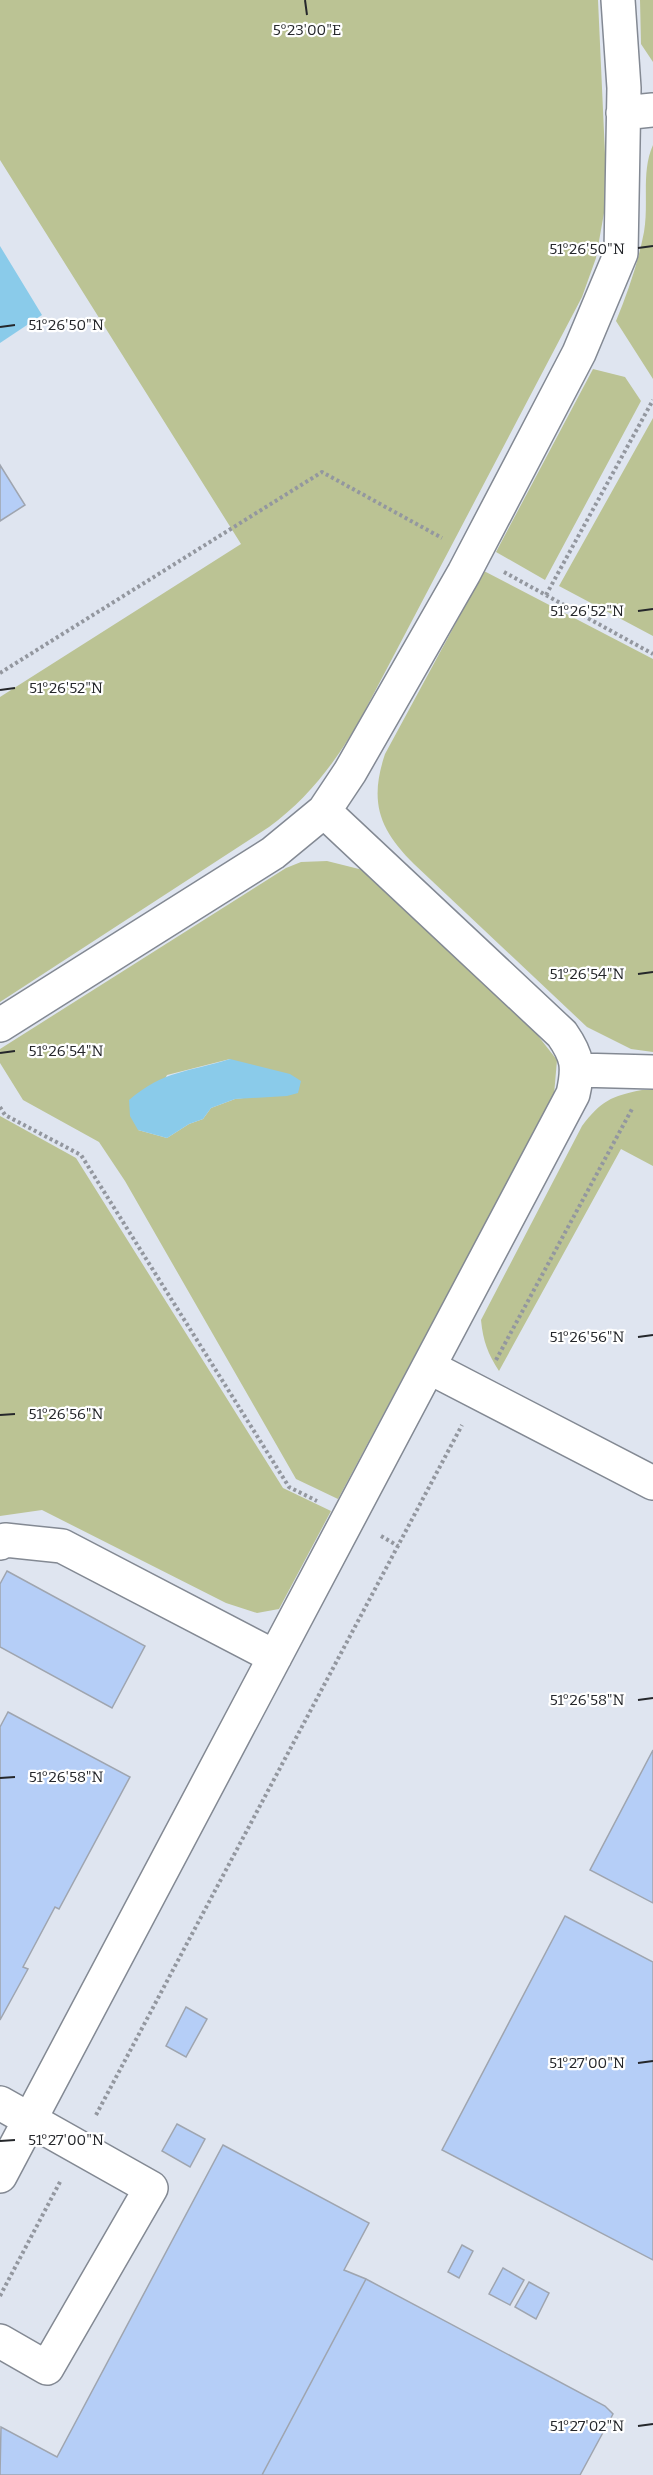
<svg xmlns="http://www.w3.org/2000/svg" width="653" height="2475" viewBox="0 0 653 2475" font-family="Bitter,serif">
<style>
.green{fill:#bbc394;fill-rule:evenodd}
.water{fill:#8acbea}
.building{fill:#b5cef7;stroke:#9fa5af;stroke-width:1.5}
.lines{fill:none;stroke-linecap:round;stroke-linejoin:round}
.minor-casing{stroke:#838993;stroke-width:36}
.path{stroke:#93979f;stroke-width:4;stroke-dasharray:3 3;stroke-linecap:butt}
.minor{stroke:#fff;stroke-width:33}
.ticks{fill:none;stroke:#25272b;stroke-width:2}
.ticks-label{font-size:15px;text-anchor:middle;fill:#25272b;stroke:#fff;stroke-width:4.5;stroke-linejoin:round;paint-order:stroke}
</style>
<rect width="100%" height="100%" fill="#dfe5f0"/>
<!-- green -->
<path class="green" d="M0,0H598L606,176L604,213L596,258L582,297L362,716C338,759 309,798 269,827L0,1002V697L241,544L0,160Z
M640,0H653V62L641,44Z
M653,145V379L616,321C628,292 638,263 644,232C649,203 641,171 653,145Z
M593,369L625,377L641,401L545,580L496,552Z
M653,418V636L559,586Z
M484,571L653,659V1052L631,1049L587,1027L414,864C379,829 369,802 385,754Z
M327,861L363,870L374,878L535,1032L557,1060L554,1095L338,1499L296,1479L125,1181L99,1142L23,1100L0,1063V1049L286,868L301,862ZM230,1059L259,1096L235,1099L211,1108L203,1119L189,1124L167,1138L138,1130L167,1075Z
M642,1090H653V1166L621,1149L499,1371C488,1354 483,1341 481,1320L582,1126C601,1101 611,1096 642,1090Z
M0,1116L76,1158L283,1488L331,1511L279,1609L257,1613L226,1603L42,1510L0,1516Z"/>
<!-- water -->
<path class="water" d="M0,246L42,315L0,343Z
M230,1059L290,1074L301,1081L298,1093L287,1096L235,1099L211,1108L203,1119L189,1124L167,1138L138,1130L130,1116L129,1100C164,1070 189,1072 230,1059Z"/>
<!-- building -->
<path class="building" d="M0,465L25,505L0,521Z
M7,1571L145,1646L112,1708L0,1647V1584Z
M8,1712L130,1777L59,1909L55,1907L23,1967L28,1969L0,2020V1727Z
M653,1750V1903L590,1870Z
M565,1916L653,1962V2260L442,2150Z
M186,2007L207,2019L186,2057L166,2046Z
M177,2124L205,2139L190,2167L162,2151Z
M223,2145L369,2223L344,2270L366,2279L262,2475H0L1,2427L57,2457Z
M462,2245L473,2251L459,2278L448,2272Z
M503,2268L524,2280L510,2305L489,2294Z
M366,2279L605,2406L613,2414L580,2475H262Z
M529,2282L549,2293L536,2319L515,2307Z"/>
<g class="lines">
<!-- minor casing -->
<g class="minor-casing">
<path id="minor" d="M623,113L653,110
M0,1025L273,853L324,811L350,772L464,573L579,353L621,253L624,88L618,0
M578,1070L653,1072
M429,1367L653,1483
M0,1543L5,1540L62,1546L275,1657
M0,2103L151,2188L47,2368L0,2341
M0,2176L573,1094C579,1067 578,1057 562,1034L324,811"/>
</g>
<!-- path -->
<path class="path" d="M504,572L653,654
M546,595L653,400
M0,673L322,472L442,538
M0,1107L5,1115L81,1155L289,1487L317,1501
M496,1360L632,1109
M381,1536L398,1546
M96,2115L462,1425
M0,2296L61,2180"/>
<!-- minor -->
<use href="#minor" class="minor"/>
</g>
<!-- ticks -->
<path class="ticks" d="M305,0L307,15M638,248L653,246M0,327L15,325M638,611L653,609M0,690L15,688M638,974L653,972M0,1053L15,1051M638,1337L653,1335M0,1415L15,1414M638,1700L653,1698M0,1778L15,1777M638,2063L653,2061M0,2141L15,2140M638,2426L653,2424"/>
<g class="ticks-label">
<text x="307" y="35">5°23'00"E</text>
<text x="587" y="254">51°26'50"N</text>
<text x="66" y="330">51°26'50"N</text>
<text x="587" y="616">51°26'52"N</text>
<text x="66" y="693">51°26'52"N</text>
<text x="587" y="979">51°26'54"N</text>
<text x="66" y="1056">51°26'54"N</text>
<text x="587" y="1342">51°26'56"N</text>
<text x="66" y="1419">51°26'56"N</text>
<text x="587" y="1705">51°26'58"N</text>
<text x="66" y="1782">51°26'58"N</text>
<text x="587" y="2068">51°27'00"N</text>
<text x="66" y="2145">51°27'00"N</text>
<text x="587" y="2431">51°27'02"N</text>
</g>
</svg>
